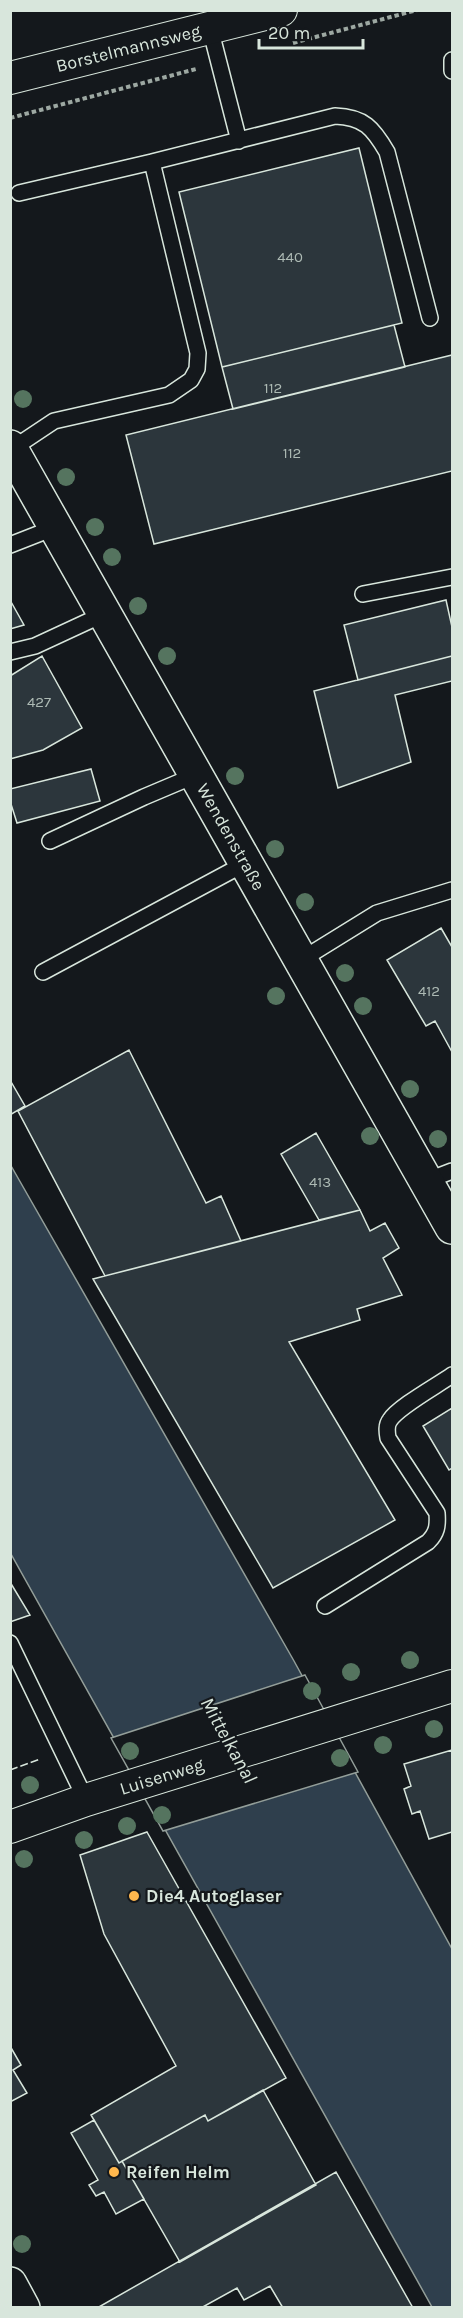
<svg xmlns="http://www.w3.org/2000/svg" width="463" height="2318" viewBox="0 0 463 2318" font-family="Karla,sans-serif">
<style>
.water{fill:#2f3f4d;stroke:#939e99;stroke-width:1.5}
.pier{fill:#14181c;stroke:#939e99;stroke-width:1.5}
.building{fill:#2c363c;stroke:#d8e6dc;stroke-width:1.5}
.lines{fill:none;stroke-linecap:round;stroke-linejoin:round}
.lane-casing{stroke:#d8e6dc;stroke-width:18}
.street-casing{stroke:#d8e6dc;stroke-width:34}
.secondary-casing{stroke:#d8e6dc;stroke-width:36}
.primary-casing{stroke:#d8e6dc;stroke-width:36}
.path{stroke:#9da8a2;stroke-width:4;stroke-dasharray:4.5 3;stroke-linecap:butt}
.lane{stroke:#14181c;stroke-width:15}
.street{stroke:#14181c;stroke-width:32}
.secondary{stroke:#14181c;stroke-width:33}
.primary{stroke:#14181c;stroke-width:33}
.fence{stroke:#d8e6dc;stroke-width:1.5;stroke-dasharray:8 3;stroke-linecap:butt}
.tree{fill:#55745f}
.poi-dot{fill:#ffb74d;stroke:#14181c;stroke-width:2}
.labels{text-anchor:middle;stroke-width:4.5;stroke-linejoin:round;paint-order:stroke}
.number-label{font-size:15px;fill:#adbab4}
.street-label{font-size:18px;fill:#d8e6dc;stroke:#14181c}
.poi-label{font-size:18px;font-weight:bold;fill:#d8e6dc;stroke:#14181c;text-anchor:start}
.water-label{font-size:20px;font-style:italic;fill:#d8e6dc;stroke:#14181c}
</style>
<rect width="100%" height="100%" fill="#14181c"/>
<!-- water -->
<path class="water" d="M10,1164L294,1661L452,1949V2307H432L11,1554Z"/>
<!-- pier -->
<path class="pier" d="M305,1675L358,1772L163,1831L111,1738Z"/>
<!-- building -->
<path class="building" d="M359,148L402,323L222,367L179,192Z
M394,325L405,367L233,409L222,367Z
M452,355V471L154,544L126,435Z
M10,600L24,625L10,629Z
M446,600L452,627V656L358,680L344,625Z
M42,656L82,728L43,750L10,759V676Z
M452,656V681L395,695L411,762L338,788L314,691Z
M91,769L100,801L17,823L10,801V789Z
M441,928L452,947V1052L435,1021L426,1026L387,960Z
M129,1050L206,1203L221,1196L241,1241L105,1276L18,1111Z
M10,1080L25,1106L10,1115Z
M316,1133L360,1210L319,1220L281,1154Z
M360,1210L370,1231L385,1223L399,1248L383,1258L402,1295L357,1309L360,1320L289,1342L395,1520L273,1588L93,1279Z
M452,1408V1468L449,1470L423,1426Z
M10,1582L30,1615L10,1622Z
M452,1750V1832L429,1839L420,1811L412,1814L404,1789L411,1786L404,1764Z
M147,1832L286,2078L208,2121L205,2115L119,2163L91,2115L176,2066L104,1934L80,1855Z
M10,2046L21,2065L13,2070L27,2093L10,2102Z
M263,2090L316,2185L180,2262L122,2161L205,2115L208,2121Z
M94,2120L119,2163L122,2161L144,2199L116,2214L104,2192L96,2196L89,2185L98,2180L71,2133Z
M336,2172L413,2308H283L270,2286L244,2300L237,2288L201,2308H97Z"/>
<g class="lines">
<!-- lane casing -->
<g class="lane-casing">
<path id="lane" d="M210,28L239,141
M452,60V71
M19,193L152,162
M12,449L54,421L169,395L191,380L197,369L198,353L152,162L335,116C364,117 373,128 387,152L430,318
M10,545L56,527
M363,594L452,577
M10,652L35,646L104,614
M50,841L144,797L196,775
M301,960L377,913L452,890
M43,972L246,863
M426,1181L452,1171
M325,1606L428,1542C437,1533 438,1526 437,1513L388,1438C387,1432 386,1425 390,1420C398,1407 438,1385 452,1375
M10,1643L86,1800"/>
</g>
<!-- street casing -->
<g class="street-casing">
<g id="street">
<path id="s1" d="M10,78L281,10"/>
<path id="s2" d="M10,1827L86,1800L452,1686"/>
</g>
</g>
<!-- secondary casing -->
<g class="secondary-casing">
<g id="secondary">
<path id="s3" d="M10,447L452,1227"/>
</g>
</g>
<!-- primary casing -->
<g class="primary-casing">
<path id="primary" d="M10,2284L23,2308"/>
</g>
<!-- path -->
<path class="path" d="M293,43L417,10
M10,118L196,69"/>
<!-- lane -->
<use href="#lane" class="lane"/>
<!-- street -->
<use href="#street" class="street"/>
<!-- secondary -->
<use href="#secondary" class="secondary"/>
<!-- primary -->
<use href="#primary" class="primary"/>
<!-- fence -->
<path class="fence" d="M10,1770L40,1759"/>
</g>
<!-- trees -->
<g class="tree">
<circle cx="23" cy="399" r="9"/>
<circle cx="66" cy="477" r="9"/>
<circle cx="95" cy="527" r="9"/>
<circle cx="112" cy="557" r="9"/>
<circle cx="138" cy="606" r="9"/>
<circle cx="167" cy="656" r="9"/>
<circle cx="235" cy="776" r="9"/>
<circle cx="275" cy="849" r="9"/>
<circle cx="305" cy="902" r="9"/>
<circle cx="345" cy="973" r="9"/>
<circle cx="276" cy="996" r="9"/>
<circle cx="363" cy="1006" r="9"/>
<circle cx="410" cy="1089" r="9"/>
<circle cx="370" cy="1136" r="9"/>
<circle cx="438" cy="1139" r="9"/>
<circle cx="410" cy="1660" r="9"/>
<circle cx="351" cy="1672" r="9"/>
<circle cx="312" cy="1691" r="9"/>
<circle cx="434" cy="1729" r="9"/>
<circle cx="383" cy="1745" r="9"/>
<circle cx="130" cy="1751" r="9"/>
<circle cx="340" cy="1758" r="9"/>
<circle cx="30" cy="1785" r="9"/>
<circle cx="162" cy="1815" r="9"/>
<circle cx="127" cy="1826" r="9"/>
<circle cx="84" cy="1840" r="9"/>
<circle cx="24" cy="1859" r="9"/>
<circle cx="22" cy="2244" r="9"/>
</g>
<!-- markers -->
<g class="poi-dot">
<circle cx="134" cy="1896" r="6"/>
<circle cx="114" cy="2172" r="6"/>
</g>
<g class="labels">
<!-- number labels -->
<g class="number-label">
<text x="290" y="262">440</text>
<text x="273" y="393">112</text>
<text x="292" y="458">112</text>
<text x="39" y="707">427</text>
<text x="429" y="996">412</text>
<text x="320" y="1187">413</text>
</g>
<!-- street labels -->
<g class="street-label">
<text dy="6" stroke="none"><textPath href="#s1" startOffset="122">Borstelmannsweg</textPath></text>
<text dy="6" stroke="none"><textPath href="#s3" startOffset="448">Wendenstraße</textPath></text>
<text dy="6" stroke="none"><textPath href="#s2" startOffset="160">Luisenweg</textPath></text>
</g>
<!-- poi labels -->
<g class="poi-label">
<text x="146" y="1902">Die4 Autoglaser</text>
<text x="126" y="2178">Reifen Helm</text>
</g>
<!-- water labels -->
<g class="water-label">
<text transform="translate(229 1740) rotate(61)" y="7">Mittelkanal</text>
</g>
</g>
<!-- border -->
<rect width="463" height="2318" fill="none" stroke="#d8e6dc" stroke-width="24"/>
<!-- scale -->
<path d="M259 39v9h104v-9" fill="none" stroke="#d8e6dc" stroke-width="3"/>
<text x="268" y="39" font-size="18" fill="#d8e6dc" stroke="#14181c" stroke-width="4.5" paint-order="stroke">20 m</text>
</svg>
